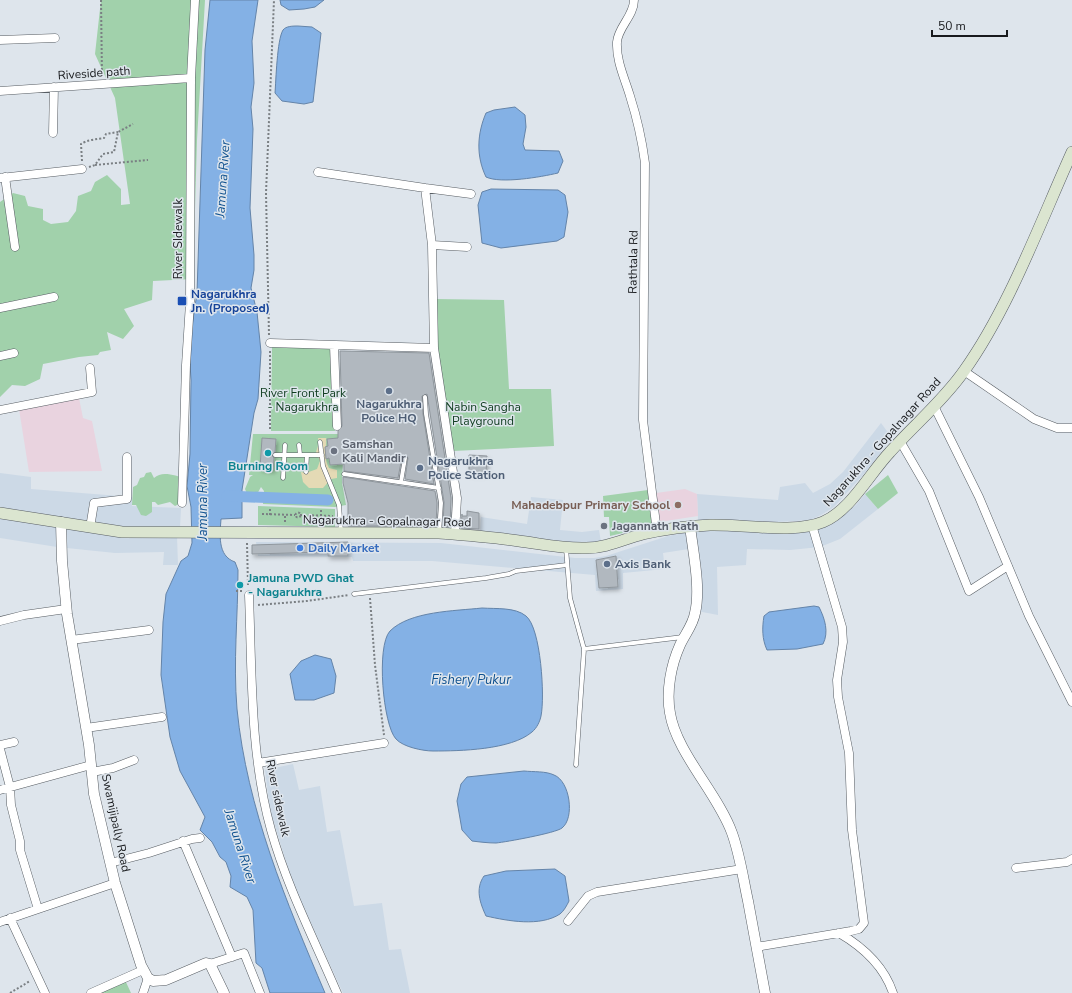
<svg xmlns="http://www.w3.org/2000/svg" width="1072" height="993" viewBox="0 0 1072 993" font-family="'Nunito Sans',sans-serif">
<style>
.built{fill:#ccd9e6}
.education{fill:#e9d3df}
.green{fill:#a1d1ab}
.sand{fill:#e4dab5}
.water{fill:#84b1e5;stroke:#6484a9}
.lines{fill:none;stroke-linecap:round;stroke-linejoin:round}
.canal{stroke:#84b1e5;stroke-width:11}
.building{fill:#b1b8bf;stroke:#8f969c;filter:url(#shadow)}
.service-casing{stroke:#575d63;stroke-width:5}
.minor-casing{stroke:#575d63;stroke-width:9}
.tertiary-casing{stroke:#575d63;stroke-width:11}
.secondary-casing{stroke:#575d63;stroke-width:12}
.path{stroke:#7a7f83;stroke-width:2;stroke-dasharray:2 2;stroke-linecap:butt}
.service{stroke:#fff;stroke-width:4}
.minor{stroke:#fff;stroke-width:8}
.tertiary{stroke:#fff;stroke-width:10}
.secondary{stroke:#dbe5d0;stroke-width:11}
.transit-dot{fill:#1a4fb4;stroke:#dee5ec;stroke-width:1.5}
.service-dot{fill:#5c6f8a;stroke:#dee5ec;stroke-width:1.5}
.worship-dot{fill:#6b7280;stroke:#dee5ec;stroke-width:1.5}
.culture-dot{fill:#0f9aa8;stroke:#dee5ec;stroke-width:1.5}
.education-dot{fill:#8d6e63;stroke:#dee5ec;stroke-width:1.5}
.shop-dot{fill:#3f7fe0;stroke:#dee5ec;stroke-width:1.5}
.labels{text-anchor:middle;stroke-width:3;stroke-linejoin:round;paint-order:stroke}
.street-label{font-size:12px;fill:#181a1d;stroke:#dee5ec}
.transit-label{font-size:12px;font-weight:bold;fill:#164399;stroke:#dee5ec;text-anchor:start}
.park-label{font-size:12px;fill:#0e3c1e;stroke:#dee5ec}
.service-label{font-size:12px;font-weight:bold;fill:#4e5e75;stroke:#dee5ec;text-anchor:start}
.worship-label{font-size:12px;font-weight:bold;fill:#5b616d;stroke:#dee5ec;text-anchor:start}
.culture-label{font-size:12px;font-weight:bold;fill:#0d838f;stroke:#dee5ec}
.education-label{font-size:12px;font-weight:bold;fill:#785e54;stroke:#dee5ec;text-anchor:end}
.shop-label{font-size:12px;font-weight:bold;fill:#366cbe;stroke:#dee5ec;text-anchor:start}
.water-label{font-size:13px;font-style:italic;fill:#0f518f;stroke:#dee5ec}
</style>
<defs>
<filter id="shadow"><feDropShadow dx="2" dy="3" stdDeviation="2" flood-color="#0004"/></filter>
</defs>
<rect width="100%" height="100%" fill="#dee5ec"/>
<!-- built -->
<path class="built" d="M881,423L892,438L863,475L834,507L821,515L810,520L778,522L698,520L697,494L778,500L780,487L805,483L813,493L830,484L843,472Z
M0,473L31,477V489L132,497V506L181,508L180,528L126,527L0,508Z
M865,494L878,509L840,539L820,547L790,550L747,549L746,565L717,567L718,615L697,611L695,548L663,553L665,569L623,573V589L596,591L595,575L432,561H353L352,557L258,556L256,542L441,543L575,558H594L606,556L668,536L695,531L840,518L856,505Z
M531,497L563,500L560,530L582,532L599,530L601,542L584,545L480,532L481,517L527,524Z
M0,518L65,528L177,536L178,565H163L164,552L115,553L57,547L0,538Z
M293,764L299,790L320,786L327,832L340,830L354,906L382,903L389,950L401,949L410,993H343L293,884L270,810L265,770Z"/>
<!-- education -->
<path class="education" d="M79,398L83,418L92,421L102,471L29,472L19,409Z
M685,489L697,494L698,516L659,522L656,493Z"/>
<!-- green -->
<path class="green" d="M101,0H205L197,140L193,279L153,281L152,300L124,309L134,326L123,339L107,332L111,350L100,352L98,355L79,357L43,364L40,379L25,386L12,385L0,397V202L13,193L25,196L28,206L43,209V220L51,224L68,222L76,211L78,196L91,191L95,182L107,175L121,189V205L130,204L115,98L95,54Z
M435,299L504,300L509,389H551L554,446L453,451L436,347Z
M272,345L332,347L335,431H271Z
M253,434H344L342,483L346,505L335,507L263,504L264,491L261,487L256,496H248L245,489L250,477L253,475H249Z
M151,472L154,478C162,470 176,476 185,478L179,504L175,506L170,502L158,505L155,502H152V512L146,516L141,515L136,505H132L133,487L137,485L140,478L144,477L146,473Z
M888,475L898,493L878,509L865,494Z
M648,490L653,526L610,536L609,517H604L603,496Z
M258,506L335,509V527L258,525Z
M125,980L131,993H96Z"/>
<!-- sand -->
<path class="sand" d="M318,438H326C327,449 323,457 329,468L337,470V478L331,479L323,488H309L303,482L301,472L306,473L317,469L320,461L316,452L319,443Z"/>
<!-- water -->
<path class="water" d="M210,0H258L252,41L254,83L251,107L253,129L250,208L254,255V270L251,288L257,312L261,352L258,399L254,413L242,490V518L221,519C220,534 217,556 235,562L238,570C238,616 233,662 237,709C247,809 286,901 325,993H270L262,968L256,963L253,910L247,897L230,887L231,876L226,862L220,857L212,842L200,830L205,817L180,771L170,737L161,675L163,622L166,594L181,561L188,556L192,543L191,507L187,486L190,454L191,380L189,346L197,293L205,50Z
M280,0H324L315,7L304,9L289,10L281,5Z
M298,26L312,27L321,33L313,102L304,104L282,101L275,93C276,80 277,40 283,30C286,26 293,26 298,26Z
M515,107L525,115L526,127L523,144L525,150L559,151L563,161L558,173C541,177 501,184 486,177C476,156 477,134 486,113L494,110Z
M491,189L558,190L565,195L568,212L564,237L557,241L501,248L482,243L478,205L482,192Z
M814,606L819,607C825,619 829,632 823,644L797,649L767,650C762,639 762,628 764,616L769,612Z
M482,608C496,609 515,607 526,616C541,628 545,697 541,716C540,721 537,728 532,732C511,750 460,751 433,751C423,751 403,747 396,739C383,725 376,646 390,631C410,611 455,611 482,608Z
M315,655L331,659L336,676L334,693L314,700H295L290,674L301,661Z
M524,771C533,772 546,771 554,775C570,781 575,818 562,828C556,833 506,842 496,843C488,843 480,842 472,841L462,830L457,801L461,784L467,777Z
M555,869L565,876L569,901C567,905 564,911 560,914C540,927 508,921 486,916C480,903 475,889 484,876L506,871Z"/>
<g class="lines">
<!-- canal -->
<path class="canal" d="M227,496L328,500"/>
</g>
<!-- building -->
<path class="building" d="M340,351L429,353L451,498L450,527L443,526L444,502L427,394L422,396L423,414L434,484L405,479L408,458L406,455L402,457L398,478L344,471V464L330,465L329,458L326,459L325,447L328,446L327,439L338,438V431L342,426Z
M262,438L276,439L275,452L272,455L274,458L273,470L260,468Z
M469,455L487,456L486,473H469Z
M343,477L435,491L437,503L436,526H348V503L343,483Z
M467,511L479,513V529L461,528L462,514V516H467Z
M348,542V556H328V552L252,554V545Z
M616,556L618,587L599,588L596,560Z"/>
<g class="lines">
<!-- service casing -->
<g class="service-casing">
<path id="service" d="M425,397L426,414L441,503L439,533
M320,442L323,466L339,505L341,532
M299,445L300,455
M275,455H322
M306,472L307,455
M344,474L439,488
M283,478L285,445
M401,482L405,458
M566,548L570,598L584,649L576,765
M354,594L486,578L509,574L516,571L567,565
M584,649L683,637"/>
</g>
<!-- minor casing -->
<g class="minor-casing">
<path id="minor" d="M634,0C634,16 618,27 617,42C616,61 625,79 630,96C637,118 642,140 645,163L643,420L657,532
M0,40L55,38
M0,91L191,78
M53,133L54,87
M318,172L425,188L432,245L434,348L457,498L455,534
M5,177L15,247
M0,178L82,169
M425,188L471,194
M432,245L467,247
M0,308L54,297
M270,343L434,348
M334,345L337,426
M0,356L14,353
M964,371L1034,419L1057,428H1072
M934,406L979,497L1029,616L1072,702
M0,410L92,392L90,368
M900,441L929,491L969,591L1008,566
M182,503L186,365L190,303L191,78L195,0
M90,528L94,503L127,499V457
M249,595C252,673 250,755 271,830C287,887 314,939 337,993
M0,621L24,615L66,609
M71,640L149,630
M86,728L162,717
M0,745L14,742
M0,749L10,787L11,805L20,841V850L38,909
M258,763L384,743
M92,772L113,768L134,760
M0,790L91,765
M183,841L232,957
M110,863L149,853L192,839L200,838
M1016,868L1067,862L1072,859
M10,918L45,993
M568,921L588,896L597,892L742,869
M0,922L115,883
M839,933C863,947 884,966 893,993
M756,947L851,931L859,929L864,923L852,830L849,753L838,697L837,680L843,642L842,627L812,525
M210,964L244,953L260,993
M91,993L143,970
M143,993L148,978"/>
</g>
<!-- tertiary casing -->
<g class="tertiary-casing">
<path id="tertiary" d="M61,522L62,561L67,614L89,745L94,794L115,883L141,965L148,978L153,981L166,980L206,963L210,964L224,993
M690,526C693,552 701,588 695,613C693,625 685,634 680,645C671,665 666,691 670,713C676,752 718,794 732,833C740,855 743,878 748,901C754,932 759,962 765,993"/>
</g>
<!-- secondary casing -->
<g class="secondary-casing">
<path id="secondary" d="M0,513L122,532L439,533C466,535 493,537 519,541C542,544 564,549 586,548C606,548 624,539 643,534C665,529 688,526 710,525C743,524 794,534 823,522C850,511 870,473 890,452C914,425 943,401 964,371C1009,308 1040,223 1072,152"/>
</g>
<!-- path -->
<path class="path" d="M101,0L102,77
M82,161L81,144C86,140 98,139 104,138L106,134L118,132
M95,165L148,160
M89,167L95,165L103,154L114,152L118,132L133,124
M269,335L266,193L274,0
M270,351V429
M321,510V515
M295.5 515a2.5 2.5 0 1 1 5 0a2.5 2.5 0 1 1-5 0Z
M262,514L295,515
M270,515V508
M300,515L333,516
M285,522V515
M247,543L248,586
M236,591H242
M370,598L375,665L384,735
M258,605L307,601L349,595
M10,993L30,981"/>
<!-- service -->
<use href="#service" class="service"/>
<!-- minor -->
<use href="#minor" class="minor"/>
<!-- tertiary -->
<use href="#tertiary" class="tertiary"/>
<!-- secondary -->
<use href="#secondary" class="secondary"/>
</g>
<!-- markers -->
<rect class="transit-dot" x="177" y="296" width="10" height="10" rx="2"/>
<g class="service-dot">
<circle cx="389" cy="391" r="4"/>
<circle cx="420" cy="468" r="4"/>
<circle cx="607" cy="564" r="4"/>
</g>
<g class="worship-dot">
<circle cx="334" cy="451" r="4"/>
<circle cx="604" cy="526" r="4"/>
</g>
<g class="culture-dot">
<circle cx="268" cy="453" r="4"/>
<circle cx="240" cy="585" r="4"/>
</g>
<circle class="education-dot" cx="678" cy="505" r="4"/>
<circle class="shop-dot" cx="300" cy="548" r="4"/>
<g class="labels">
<!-- street labels -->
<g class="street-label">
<text transform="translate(94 73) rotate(-4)" y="4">Riveside path</text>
<text transform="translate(178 239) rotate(-90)" y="4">River SIdewalk</text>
<text transform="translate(633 262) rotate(-89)" y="4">Rathtala Rd</text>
<text transform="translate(882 442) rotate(-48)" y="4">Nagarukhra - Gopalnagar Road</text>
<text transform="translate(387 521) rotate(1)" y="4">Nagarukhra - Gopalnagar Road</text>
<text transform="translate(278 798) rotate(78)" y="4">River sidewalk</text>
<text transform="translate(116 823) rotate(78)" y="4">Swamijipally Road</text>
</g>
<!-- transit labels -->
<g class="transit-label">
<text x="191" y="298">Nagarukhra<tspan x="191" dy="14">Jn. (Proposed)</tspan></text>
</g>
<!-- park labels -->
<g class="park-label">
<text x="303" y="397">River Front Park<tspan x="303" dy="14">- Nagarukhra</tspan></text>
<text x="483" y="411">Nabin Sangha<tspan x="483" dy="14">Playground</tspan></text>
</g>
<!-- service labels -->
<g class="service-label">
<text x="389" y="408" text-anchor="middle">Nagarukhra<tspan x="389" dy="14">Police HQ</tspan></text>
<text x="428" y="465">Nagarukhra<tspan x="428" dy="14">Police Station</tspan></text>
<text x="615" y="568">Axis Bank</text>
</g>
<!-- worship labels -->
<g class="worship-label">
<text x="342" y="448">Samshan<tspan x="342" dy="14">Kali Mandir</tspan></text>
<text x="612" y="530">Jagannath Rath</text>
</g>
<!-- culture labels -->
<g class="culture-label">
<text x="268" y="470">Burning Room</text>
<text x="248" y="582" text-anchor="start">Jamuna PWD Ghat<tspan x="248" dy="14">- Nagarukhra</tspan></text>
</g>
<!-- education labels -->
<g class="education-label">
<text x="670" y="509">Mahadebpur Primary School</text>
</g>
<!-- shop labels -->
<g class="shop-label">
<text x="308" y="552">Daily Market</text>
</g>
<!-- water labels -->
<g class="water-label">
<text transform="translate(222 179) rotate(-86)" y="5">Jamuna River</text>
<text transform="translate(202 502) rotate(-90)" y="5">Jamuna River</text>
<text x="471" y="684">Fishery Pukur</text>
<text transform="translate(241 846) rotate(72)" y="5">Jamuna River</text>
</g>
</g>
<!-- scale -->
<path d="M932 30v6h75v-6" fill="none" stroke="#181a1d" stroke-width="2"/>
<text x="938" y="30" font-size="12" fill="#181a1d" stroke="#dee5ec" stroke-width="3" paint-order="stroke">50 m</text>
</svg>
